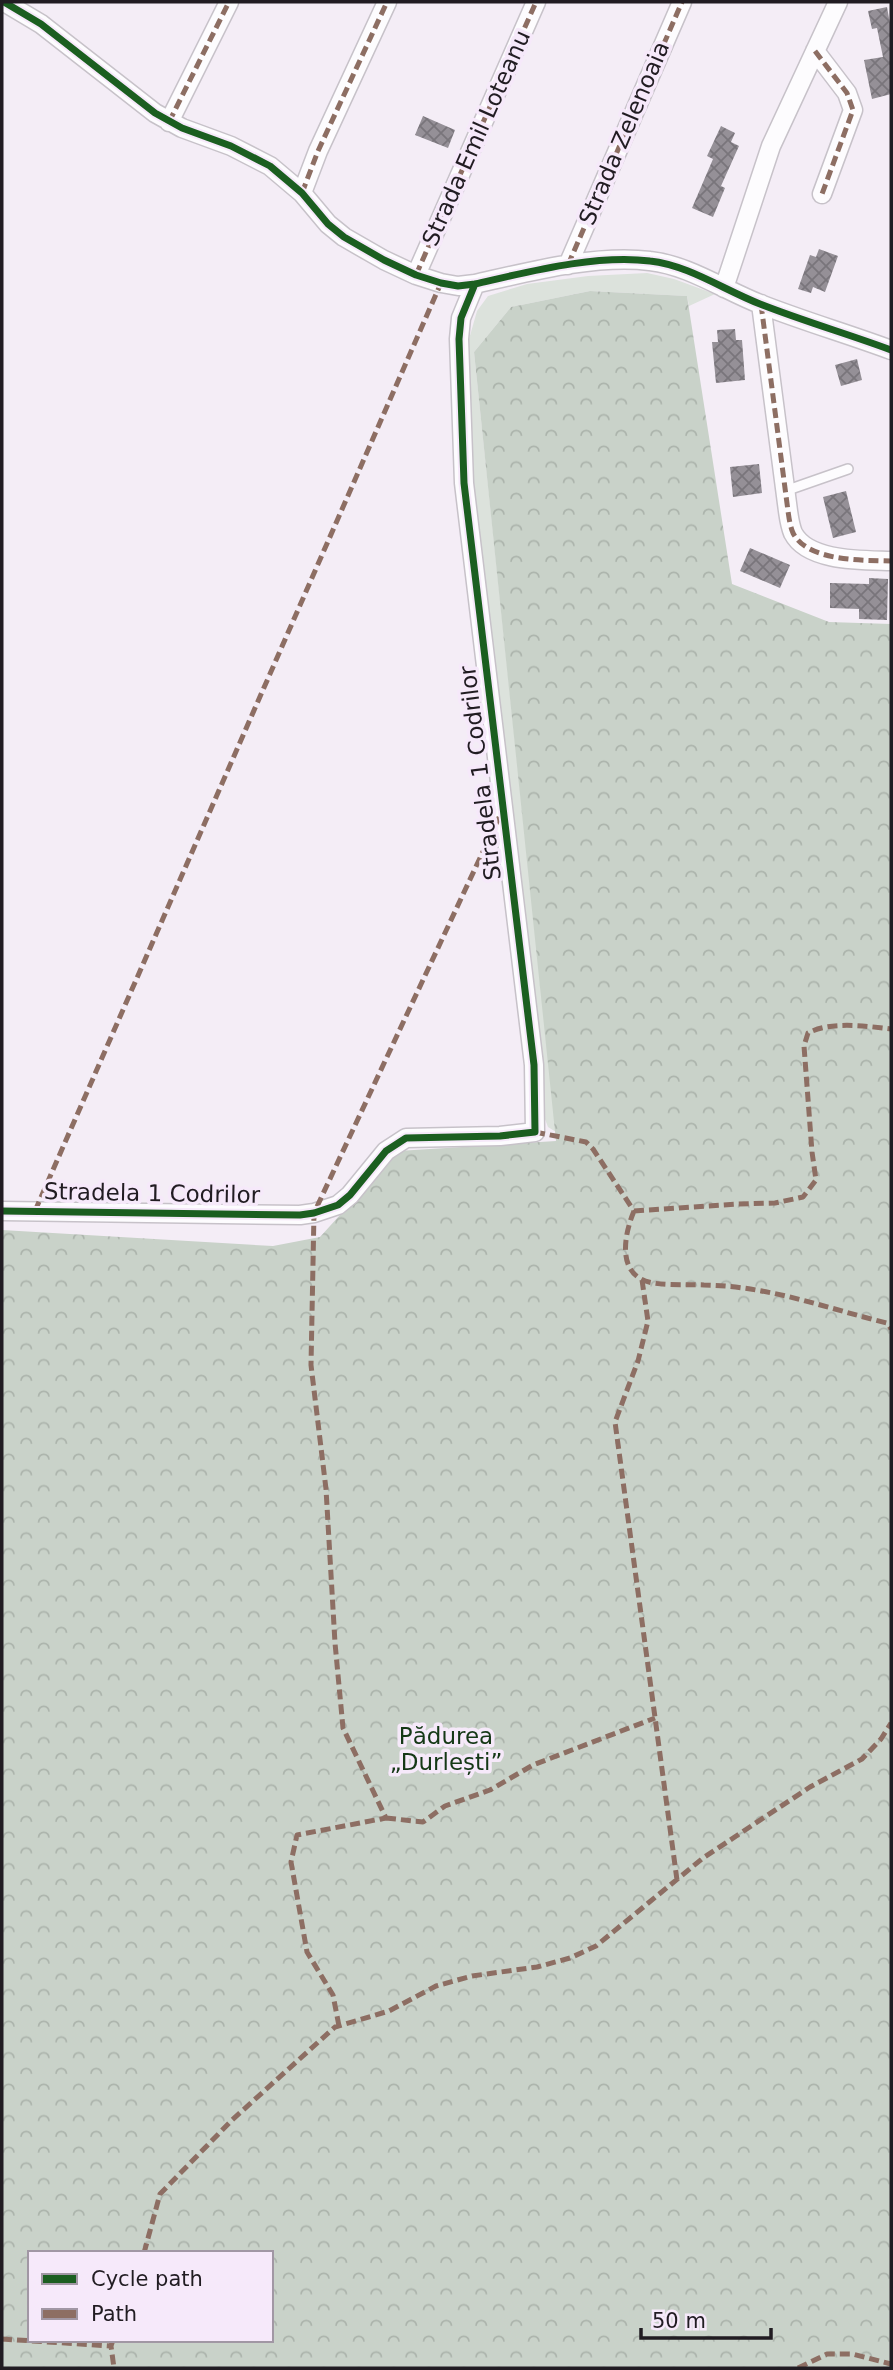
<svg xmlns="http://www.w3.org/2000/svg" width="893" height="2370" viewBox="0 0 893 2370" font-family="'DejaVu Sans',sans-serif">
<style>
.grass{fill:#dce2dc}
.forest{fill:url(#forest-crowns);fill-rule:evenodd}
.building{fill:url(#building-cross-hatch)}
.lines{fill:none;stroke-linecap:round;stroke-linejoin:round}
.service-casing{stroke:#c7c2c9;stroke-width:12}
.minor-casing{stroke:#c7c2c9;stroke-width:21}
.service{stroke:#fdfcfe;stroke-width:9}
.minor{stroke:#fdfcfe;stroke-width:18}
.quiet{stroke:#8d6e63;stroke-width:5;stroke-dasharray:10 5;stroke-linecap:butt}
.cycleway-casing{stroke:#f6e9fa;stroke-width:11}
.cycleway{stroke:#1b5e20;stroke-width:7}
.labels{text-anchor:middle;stroke-width:7;stroke-linejoin:round;paint-order:stroke}
.street-label{font-size:23px;fill:#211c22;stroke:#f6e9fa}
.park-label{font-size:23px;fill:#153816;stroke:#f6e9fa}
</style>
<defs>
<pattern id="forest-crowns" width="20" height="18" patternUnits="userSpaceOnUse" patternTransform="scale(1.75)"><rect width="20" height="18" fill="#c9d2c9"/><path d="M2 6a3 3 0 1 1 6 0M12 15a3 3 0 1 1 6 0" fill="none" stroke="#acb4ac"/></pattern>
<pattern id="building-cross-hatch" width="8" height="8" patternUnits="userSpaceOnUse" patternTransform="scale(1.75)"><rect width="8" height="8" fill="#959097"/><path d="M0 0l8 8M0 8l8-8" fill="none" stroke="#79757b"/></pattern>
</defs>
<rect width="100%" height="100%" fill="#f4edf6"/>
<!-- grass -->
<path class="grass" d="M647,273L674,279L715,294L689,306L687,296L590,291L511,307L474,352L556,1132L548,1127L543,1114L467,463L469,339L477,311L488,296L527,284L588,276Z"/>
<!-- forest -->
<path class="forest" d="M590,291L687,296L732,584L829,622L891,624V2368H2V1230L273,1246L320,1237L398,1151L556,1141L474,352L511,307ZM30,2253H271V2340H30Z"/>
<!-- building -->
<path class="building" d="M887,7L891,29V94L872,99L864,60L883,57L877,28L872,29L868,11Z
M423,116L455,130L448,148L415,135Z
M721,126L735,133L731,142L739,146L721,186L725,188L713,217L692,208L713,159L707,156Z
M819,249L838,256L825,292L813,287L811,293L798,289L810,255L816,257Z
M735,329L736,340H742L745,380L716,383L712,342H718L717,330Z
M857,359L862,380L841,386L835,365Z
M759,464L762,493L733,497L730,467Z
M846,491L856,532L833,538L823,497Z
M750,548L790,565L780,588L740,571Z
M869,578L888,579L887,620L859,619V609L830,608V583L869,584Z"/>
<g class="lines">
<!-- service casing -->
<g class="service-casing">
<path id="service" d="M785,491L848,469"/>
</g>
<!-- minor casing -->
<g class="minor-casing">
<path id="minor" d="M4,2L41,24L155,113L182,128L231,146L270,166L302,193L328,224L344,237L384,260L416,275L441,283L458,286L475,284
M815,51L847,93L853,110L822,194
M169,122L229,2
M302,193L318,151L387,2
M568,265L682,2
M416,275L536,2
M724,288L771,146L838,2
M761,304L788,511C789,518 790,526 793,533C808,562 863,560 891,561
M2,1211L300,1215L314,1213L338,1205L350,1195L386,1151L406,1138L500,1136L535,1132L534,1065L464,483L459,339L461,318L475,284C528,272 596,254 650,261C688,265 724,290 760,304C803,321 848,334 891,350"/>
</g>
<!-- service -->
<use href="#service" class="service"/>
<!-- minor -->
<use href="#minor" class="minor"/>
<!-- quiet -->
<path class="quiet" d="M815,51L847,93L853,110L822,194
M169,122L229,2
M302,193L318,151L387,2
M568,265L682,2
M416,275L536,2
M761,304L788,511C789,518 790,526 793,533C808,562 863,560 891,561
M535,1132L586,1142L593,1149L634,1211
M35,1211L441,283
M634,1211L738,1204L775,1203L803,1197L816,1180L812,1152L804,1046L808,1033C831,1021 865,1026 891,1029
M634,1211C626,1230 617,1266 641,1279C655,1287 687,1284 704,1285C770,1286 825,1308 887,1323L891,1329
M642,1280L648,1321L638,1361L615,1422L677,1880
M386,1818L423,1822L445,1806L490,1790L533,1765L655,1718
M339,2026L333,1995L307,1952L291,1862L297,1835L386,1818L343,1728L335,1643L326,1489L311,1365L314,1213L502,811
M144,2253L160,2194L232,2120L335,2027L389,2011L436,1986L472,1976L537,1967L570,1958L596,1946L703,1858L810,1787L862,1759L881,1739L891,1723
M2,2339L111,2346
M113,2340L111,2346L114,2368
M798,2368L827,2354H852L891,2364"/>
<!-- cycleway casing -->
<g class="cycleway-casing">
<path id="cycleway" d="M4,2L41,24L155,113L182,128L231,146L270,166L302,193L328,224L344,237L384,260L416,275L441,283L458,286L475,284
M2,1211L300,1215L314,1213L338,1205L350,1195L386,1151L406,1138L500,1136L535,1132L534,1065L464,483L459,339L461,318L475,284C528,272 596,254 650,261C688,265 724,290 760,304C803,321 848,334 891,350"/>
</g>
<!-- cycleway -->
<use href="#cycleway" class="cycleway"/>
</g>
<g class="labels">
<!-- street labels -->
<g class="street-label">
<text transform="translate(624 133) rotate(-67)" y="8">Strada Zelenoaia</text>
<text transform="translate(476 138) rotate(-66)" y="8">Strada Emil Loteanu</text>
<text transform="translate(480 773) rotate(-97)" y="8">Stradela 1 Codrilor</text>
<text transform="translate(152 1193) rotate(1)" y="8">Stradela 1 Codrilor</text>
</g>
<!-- park labels -->
<g class="park-label">
<text x="446" y="1744">Pădurea<tspan x="446" dy="26">„Durlești”</tspan></text>
</g>
</g>
<!-- border -->
<rect width="893" height="2370" fill="none" stroke="#211c22" stroke-width="7"/>
<!-- legend -->
<rect x="28" y="2251" width="245" height="91" fill="#f6e9fa" stroke="#a197a4" stroke-width="2"/>
<rect x="42" y="2274" width="35" height="10" fill="#1b5e20" stroke="#a197a4" stroke-width="2"/>
<text x="91" y="2286" font-size="21" fill="#211c22">Cycle path</text>
<rect x="42" y="2309" width="35" height="10" fill="#8d6e63" stroke="#a197a4" stroke-width="2"/>
<text x="91" y="2321" font-size="21" fill="#211c22">Path</text>
<!-- scale -->
<path d="M641 2328v10h130v-10" fill="none" stroke="#211c22" stroke-width="3.5"/>
<text x="652" y="2328" font-size="21" fill="#211c22" stroke="#f6e9fa" stroke-width="5" paint-order="stroke">50 m</text>
</svg>
